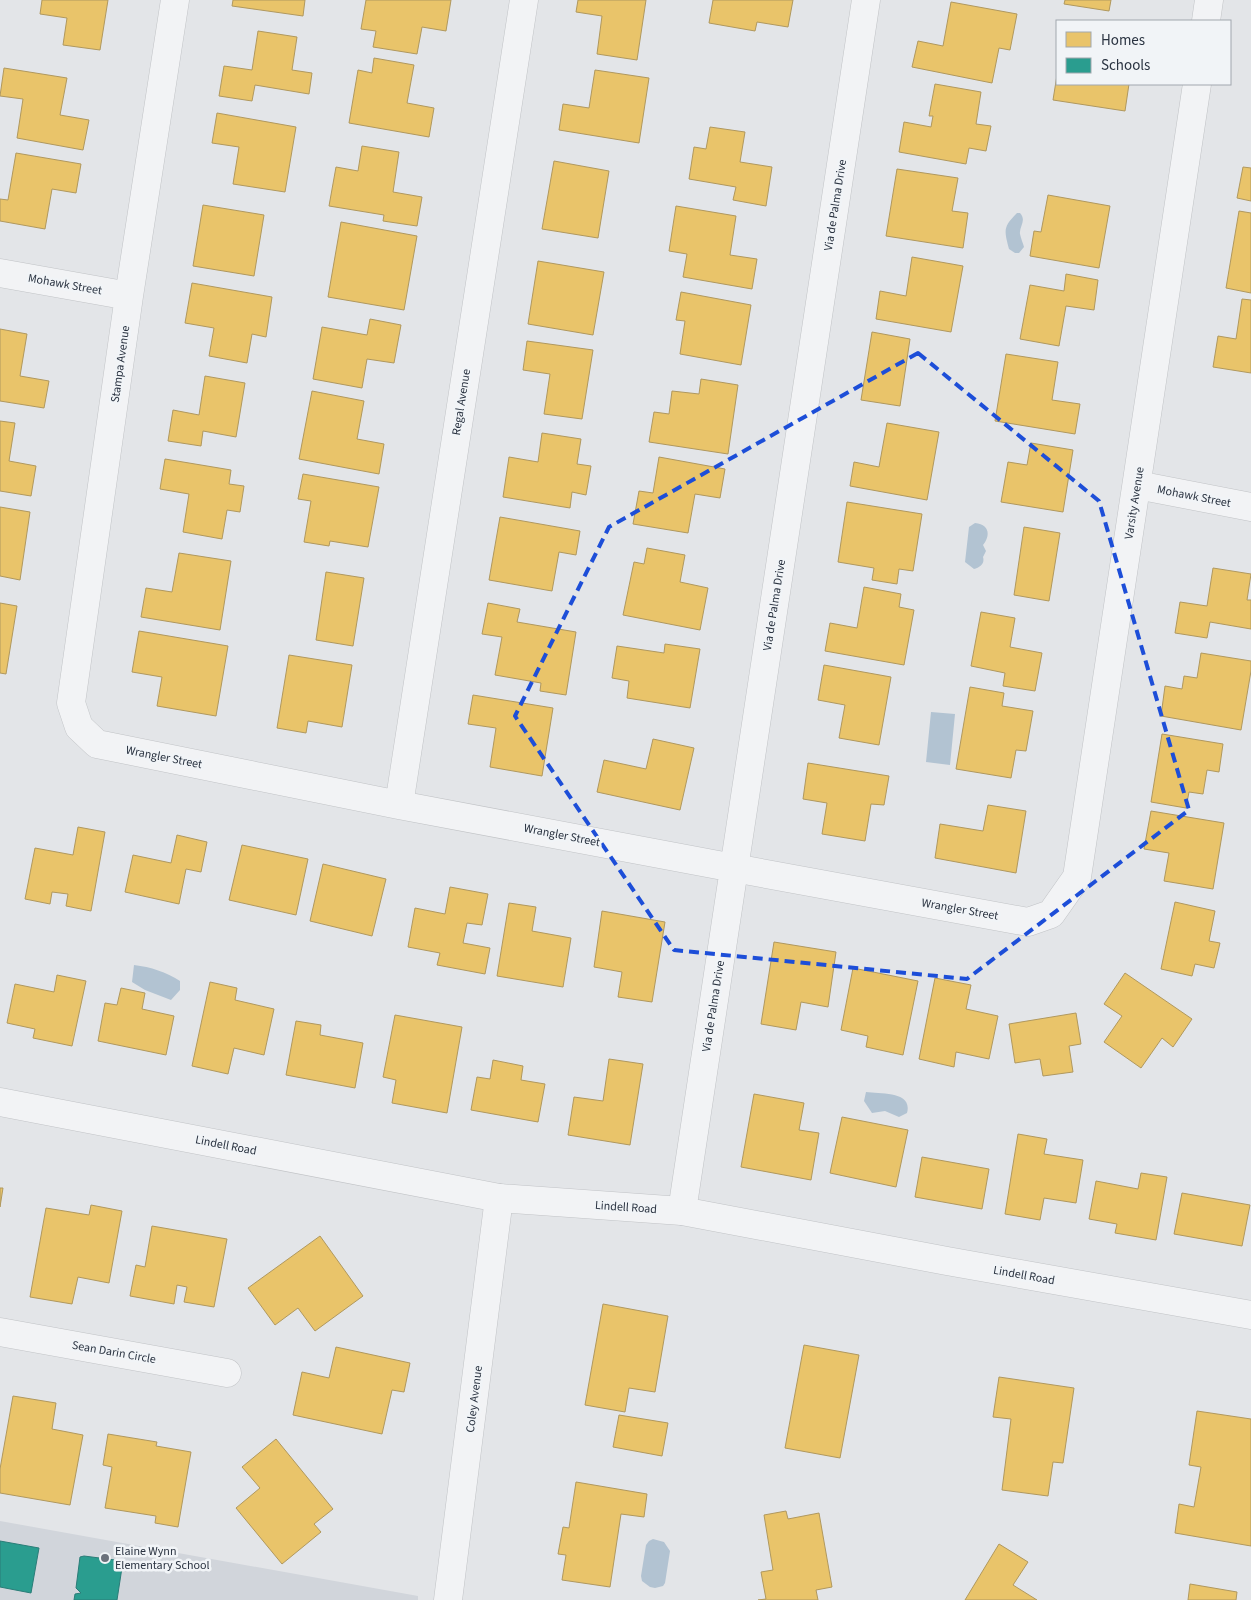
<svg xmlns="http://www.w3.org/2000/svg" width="1251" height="1600" viewBox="0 0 1251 1600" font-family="'Source Sans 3',sans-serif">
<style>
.built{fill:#d1d5db}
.water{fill:#b2c3d2}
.homes{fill:#e9c46a;stroke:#b0985e}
.schools{fill:#2a9d8f;stroke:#2a7d78}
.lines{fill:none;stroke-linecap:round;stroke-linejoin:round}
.minor-casing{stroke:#c1c3c6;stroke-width:29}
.tertiary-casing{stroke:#c1c3c6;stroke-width:29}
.minor{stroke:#f2f3f5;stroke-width:28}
.tertiary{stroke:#f2f3f5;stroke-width:28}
.marked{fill:none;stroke:#1d4ed8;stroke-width:4;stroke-dasharray:10 6;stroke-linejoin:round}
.poi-dot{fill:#6b717b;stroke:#f1f4f7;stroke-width:2}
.labels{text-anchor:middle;stroke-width:5;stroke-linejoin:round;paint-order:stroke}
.street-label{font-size:12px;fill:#2a3341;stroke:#f1f4f7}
.poi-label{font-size:12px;fill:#2a3341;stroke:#f1f4f7;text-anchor:start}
</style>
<rect width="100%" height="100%" fill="#e3e5e8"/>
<!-- built -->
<path class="built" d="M0,1521L418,1596V1600H0Z"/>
<!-- water -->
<path class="water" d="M1017,213H1020C1027,221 1019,226 1020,234C1021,239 1023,243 1024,247L1019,253H1015L1009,249C1004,230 1003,227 1017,213Z
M975,523C989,524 991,535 983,545L986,551L983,557C985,564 980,567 974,569L965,562L969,527Z
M931,712L955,714L950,765L926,762Z
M134,965C151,967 166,972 180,981V990L171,1000L145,990L132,982Z
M866,1092C881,1094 913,1091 907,1113L899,1117L885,1111L872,1113L864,1101Z
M653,1539L664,1542L670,1551L665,1583L663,1586L655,1588L650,1587L642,1581L641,1576L646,1545L649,1541Z"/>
<!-- homes -->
<path class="homes" d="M42,0H108L100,50L63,45L67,18L40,14Z
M233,0H305L303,16L232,6Z
M366,0H451L446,31L422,27L417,54L373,47L376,31L361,29Z
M578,0H646L637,60L597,54L602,16L576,12Z
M713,0H793L788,27L757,22L755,31L709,23Z
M1065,0H1111L1109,11L1064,4Z
M951,2L1017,14L1010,50L999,48L992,83L912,67L918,41L943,46Z
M258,31L297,37L292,70L312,73L309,94L255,85L252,101L219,96L224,66L252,70Z
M374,58L414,65L407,103L434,108L429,137L349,123L358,70L372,73Z
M4,68L67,78L60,115L89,120L83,150L17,138L23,99L0,96Z
M595,70L649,78L639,143L559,130L563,104L589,108Z
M1057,75V84H1129L1125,111L1053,100Z
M935,84L981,92L976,124L991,126L986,151L969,148L966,164L899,152L904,122L931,127L933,116H929Z
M217,113L296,127L285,192L233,184L239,147L212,143Z
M710,127L745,132L740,162L772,167L766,206L733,200L736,187L689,179L694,147L706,149Z
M362,146L399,152L393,192L422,197L417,226L383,221L384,215L329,206L336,167L358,171Z
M16,153L81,164L76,193L52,189L45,229L0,221V199L8,200Z
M554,161L609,171L598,238L542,229Z
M1243,167L1251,168V201L1237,198Z
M897,169L958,178L952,211L968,213L963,248L886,236Z
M1048,195L1110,206L1099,268L1030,256L1034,231L1041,232Z
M203,205L264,215L254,276L193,266Z
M676,206L736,216L730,255L757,259L752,289L683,277L687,254L669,251Z
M1239,211L1251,213V293L1226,288Z
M341,222L417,236L404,310L328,297Z
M912,257L963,266L951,332L876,319L880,291L906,296Z
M538,261L604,272L593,335L528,324Z
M1066,274L1098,280L1094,310L1066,306L1059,346L1020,339L1030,285L1064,291Z
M192,283L272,297L266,337L252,334L247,363L209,356L214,328L185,323Z
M681,292L751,305L741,365L680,354L685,321L676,320Z
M1242,299L1251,300V373L1213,367L1218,336L1236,339Z
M370,319L401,325L394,363L367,359L362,388L313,379L322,327L367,335Z
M0,329L27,334L20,376L49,381L44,408L0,401Z
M872,332L910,339L900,406L861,400Z
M527,341L593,350L582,419L544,414L550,374L523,370Z
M1006,354L1058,362L1052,400L1080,404L1075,434L995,421Z
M205,376L245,383L236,437L203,431L201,446L168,441L173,410L199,415Z
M701,379L738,385L728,454L649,442L654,412L669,414L672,391L699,394Z
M312,391L364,401L357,439L384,444L379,474L299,459Z
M0,421L15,423L9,461L36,466L31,496L0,491Z
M887,423L939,432L927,500L850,486L854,462L879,467Z
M542,433L581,439L577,464L591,466L586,495L572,492L570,508L503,497L509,457L538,462Z
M1031,443L1073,450L1063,512L1001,502L1008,462L1027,465Z
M659,457L725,469L720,498L695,494L688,533L633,524L639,491L653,493Z
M165,459L231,470L229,484L244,486L240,512L227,510L222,539L183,532L189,494L160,489Z
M303,474L379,487L368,547L330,541L329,546L304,542L311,501L298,499Z
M847,502L922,514L913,571L899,569L897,584L872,580L874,568L838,562Z
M0,507L30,512L20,580L0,576Z
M500,517L580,531L576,555L559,552L552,591L489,580Z
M1024,527L1060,533L1049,601L1014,595Z
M647,548L685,555L680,582L708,588L700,630L623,615L634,562L644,564Z
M179,553L231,561L220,630L141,617L146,588L172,592Z
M1213,568L1251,574L1247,600H1251V629L1210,622L1207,638L1175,633L1180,602L1207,606Z
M326,572L364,578L353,646L316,640Z
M864,587L901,594L899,607L914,610L904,665L825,651L830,623L857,628Z
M0,603L17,606L6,674L0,673Z
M488,603L520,609L517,622L576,632L566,695L540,691L541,683L495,675L502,637L482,634Z
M981,612L1015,618L1010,647L1042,653L1035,691L1003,686L1005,673L971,666Z
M139,631L228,646L216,716L157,706L162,677L132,672Z
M665,644L700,649L690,708L627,698L629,681L612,678L617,646L664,653Z
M1201,653L1251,661V671L1241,730L1161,716L1165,686L1182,689L1184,676L1197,678Z
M289,655L352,665L342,727L308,721L306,733L277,728Z
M824,665L891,677L879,745L839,738L845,705L818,700Z
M970,687L1004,693L1002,706L1033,711L1026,751L1016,750L1011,778L956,769Z
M473,695L553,708L542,776L490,767L496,728L468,724Z
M1162,734L1223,744L1219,772L1207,770L1203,794L1189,792L1186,808L1151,802Z
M653,739L694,748L680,810L597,792L604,760L646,769Z
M808,763L889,776L884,805L871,804L865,841L822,834L827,803L803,799Z
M988,805L1026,811L1016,873L935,858L940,824L983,831Z
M1151,811L1224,823L1213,889L1164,881L1169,853L1144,849Z
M78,827L105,832L91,911L66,906L68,894L52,892L50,904L25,899L35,848L73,855Z
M177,835L207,842L201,872L186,869L179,904L125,892L133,855L171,863Z
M242,845L308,859L296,915L229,900Z
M323,864L386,879L372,936L310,921Z
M450,887L488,894L482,925L467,923L463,943L490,948L485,974L437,965L440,953L408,947L415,908L445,914Z
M1175,902L1215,911L1209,941L1220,943L1214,968L1195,964L1192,976L1161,969Z
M509,903L536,907L532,931L571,938L563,987L497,976Z
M602,911L665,922L652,1002L618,997L622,972L594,967Z
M774,942L836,952L828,1007L801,1002L796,1030L761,1024Z
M853,968L918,981L903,1055L866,1047L868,1036L841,1030Z
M1125,973L1192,1019L1173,1047L1162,1038L1141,1068L1104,1042L1122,1016L1104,1004Z
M57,975L86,981L72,1046L33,1038L35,1029L7,1023L15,984L54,992Z
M935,978L971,985L966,1009L998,1016L989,1059L956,1052L954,1067L919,1059Z
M210,982L237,988L235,1000L274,1009L264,1055L234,1048L228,1074L192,1066Z
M121,988L145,993L142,1009L174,1016L166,1055L98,1041L105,1003L117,1005Z
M1076,1013L1081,1044L1069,1046L1073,1072L1043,1076L1040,1059L1015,1063L1009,1024Z
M395,1015L462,1027L447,1113L392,1103L396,1080L383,1077Z
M296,1021L321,1025L320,1035L363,1043L355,1088L286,1075Z
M609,1059L643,1064L630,1145L568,1135L574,1097L603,1101Z
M493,1060L523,1066L521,1080L545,1084L538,1122L471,1110L477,1077L490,1079Z
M754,1094L804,1103L799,1130L819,1133L811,1180L741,1167Z
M842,1117L908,1130L896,1187L830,1173Z
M1018,1134L1047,1139L1044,1154L1083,1160L1076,1203L1044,1198L1040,1220L1005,1214Z
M922,1157L989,1169L982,1209L915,1197Z
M1141,1173L1167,1177L1156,1240L1115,1233L1117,1224L1089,1219L1096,1181L1138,1189Z
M0,1188H3L0,1207Z
M1182,1193L1250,1205L1242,1246L1174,1234Z
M91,1205L122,1211L109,1283L78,1277L72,1304L30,1297L46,1208L89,1215Z
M152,1226L227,1239L214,1307L184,1302L187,1287L177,1285L174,1304L130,1296L136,1265L145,1267Z
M320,1236L363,1296L315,1331L298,1308L275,1325L248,1288Z
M603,1304L668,1316L655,1392L629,1388L625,1412L585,1405Z
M804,1345L859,1355L840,1458L785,1448Z
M336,1347L410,1363L404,1392L392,1390L382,1434L293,1415L302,1372L329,1378Z
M999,1377L1074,1388L1063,1463L1053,1462L1048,1496L1002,1490L1011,1419L993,1417Z
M13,1396L56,1403L52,1429L83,1435L70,1505L0,1493V1469Z
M1197,1411L1251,1419V1546L1175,1533L1179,1504L1194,1507L1201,1467L1189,1465Z
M619,1415L668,1423L662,1456L613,1447Z
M108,1434L157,1442L156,1446L191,1452L178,1527L155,1523L156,1516L105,1508L112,1467L103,1465Z
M276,1439L333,1509L314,1524L321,1532L282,1564L236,1508L260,1488L242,1467Z
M576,1482L647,1494L644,1517L621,1514L610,1587L562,1580L566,1555L558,1554L563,1527L569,1528Z
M786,1511L788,1519L819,1513L832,1587L816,1590L818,1600H758L766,1599L761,1572L773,1570L764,1515Z
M999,1544L1028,1562L1013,1585L1037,1600H965Z
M1190,1584L1237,1592L1236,1600H1188Z"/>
<!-- schools -->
<path class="schools" d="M0,1541L39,1548L31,1593L0,1587Z
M84,1556L123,1561L117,1600H74L75,1594L81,1593L76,1588L80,1557Z"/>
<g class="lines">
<!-- minor casing -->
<g class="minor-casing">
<path id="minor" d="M175,0L129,296L71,703L79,727L97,744L399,805L734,868L1028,922L1051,914L1077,877L1197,84
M1206,21L1209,0
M0,273L129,296
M1137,485L1251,507
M399,805L524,0
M682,1211L866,0
M0,1332L227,1373
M448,1600L499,1198"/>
</g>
<!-- tertiary casing -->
<g class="tertiary-casing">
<path id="tertiary" d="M0,1102L499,1198L682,1211L947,1261L1251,1315"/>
</g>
<!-- minor -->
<use href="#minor" class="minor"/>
<!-- tertiary -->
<use href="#tertiary" class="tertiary"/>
</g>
<!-- marked area -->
<path class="marked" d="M918,353L1099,501L1189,810L967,979L674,950L515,716L609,527Z"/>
<!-- markers -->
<circle class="poi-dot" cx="105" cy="1558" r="5"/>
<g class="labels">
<!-- street labels -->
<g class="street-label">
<text transform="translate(835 205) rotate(-81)" y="4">Via de Palma Drive</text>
<text transform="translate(65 284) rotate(10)" y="4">Mohawk Street</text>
<text transform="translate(120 364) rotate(-82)" y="4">Stampa Avenue</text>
<text transform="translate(461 402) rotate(-81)" y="4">Regal Avenue</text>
<text transform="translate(1194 496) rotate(11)" y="4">Mohawk Street</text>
<text transform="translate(1134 503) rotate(-81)" y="4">Varsity Avenue</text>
<text transform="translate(774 605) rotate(-81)" y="4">Via de Palma Drive</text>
<text transform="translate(164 757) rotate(11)" y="4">Wrangler Street</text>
<text transform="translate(562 835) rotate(11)" y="4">Wrangler Street</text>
<text transform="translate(960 909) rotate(10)" y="4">Wrangler Street</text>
<text transform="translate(713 1006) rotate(-81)" y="4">Via de Palma Drive</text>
<text transform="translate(226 1145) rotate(11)" y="4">Lindell Road</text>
<text transform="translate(626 1207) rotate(4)" y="4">Lindell Road</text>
<text transform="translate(1024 1275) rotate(10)" y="4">Lindell Road</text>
<text transform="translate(114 1352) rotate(10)" y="4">Sean Darin Circle</text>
<text transform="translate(474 1399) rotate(-83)" y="4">Coley Avenue</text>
</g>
<!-- poi labels -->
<g class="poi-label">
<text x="115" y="1555">Elaine Wynn<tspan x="115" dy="14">Elementary School</tspan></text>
</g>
</g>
<!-- legend -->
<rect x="1056" y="20" width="175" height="65" fill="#f1f4f7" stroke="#a1a7ae"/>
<rect x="1066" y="32" width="25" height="15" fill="#e9c46a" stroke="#a1a7ae"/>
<text x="1101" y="45" font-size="15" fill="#2a3341">Homes</text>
<rect x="1066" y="58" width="25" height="15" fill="#2a9d8f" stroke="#a1a7ae"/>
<text x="1101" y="70" font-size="15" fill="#2a3341">Schools</text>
</svg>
